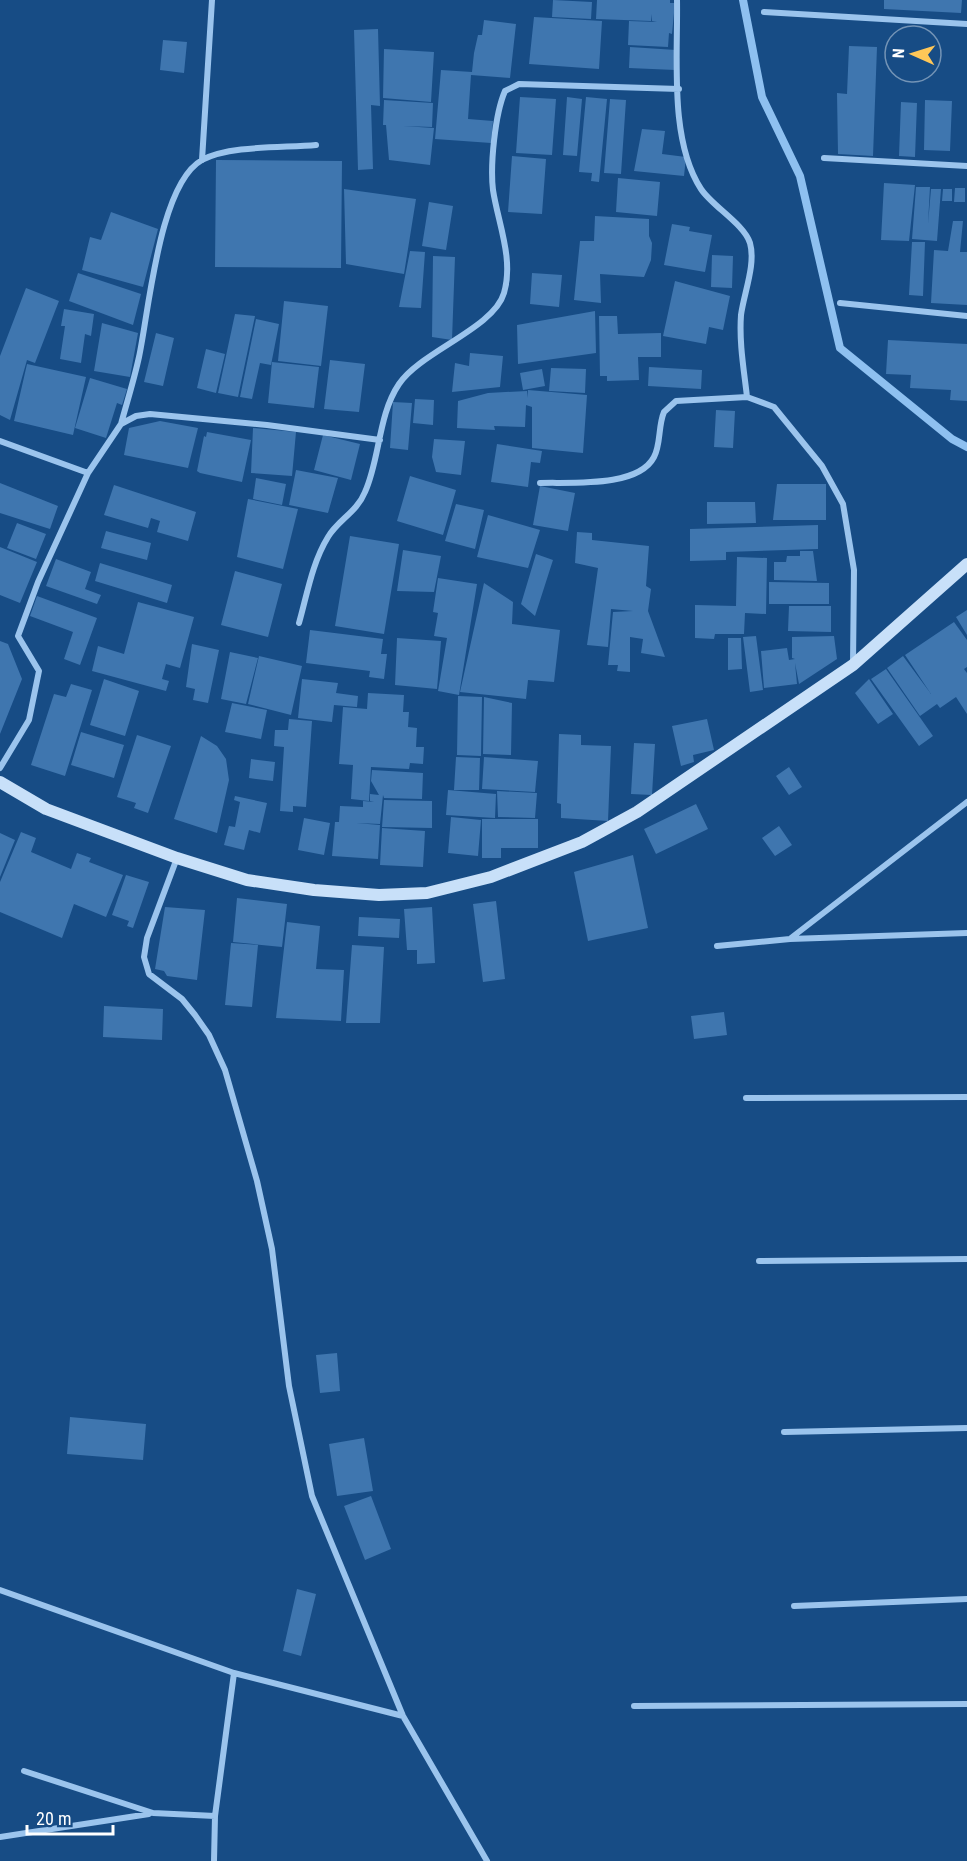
<svg xmlns="http://www.w3.org/2000/svg" width="967" height="1861" viewBox="0 0 967 1861" font-family="'Roboto Condensed',sans-serif">
<style>
.lines{fill:none;stroke-linecap:round;stroke-linejoin:round}
.stream{stroke:#8ec0f0;stroke-width:8}
.building{fill:#3f76af}
.street{stroke:#9bc4ed;stroke-width:6}
.secondary{stroke:#c8e0f9;stroke-width:12}
</style>
<rect width="100%" height="100%" fill="#174c85"/>
<g class="lines">
<!-- stream -->
<path class="stream" d="M743,0L762,97L800,176L840,348L952,439L967,447"/>
</g>
<!-- building -->
<path class="building" d="M553,0L592,2L591,19L552,17Z
M597,0H670V3H675L672,34L669,33L668,47L628,45L629,21L657,22L652,21V14L651,21L596,19Z
M884,0H962L961,13L884,9Z
M534,17L602,21L599,69L529,64Z
M484,20L516,24L510,78L471,75L468,119L493,121L491,143L435,139L441,70L472,72L474,53L478,35H482Z
M378,29L380,106L371,105L373,169L358,170L354,30Z
M163,40L187,42L184,73L160,70Z
M849,46L877,47L873,156L838,154L837,93L847,94Z
M630,47L676,50L675,70L629,68Z
M384,49L434,52L431,102L383,98Z
M520,97L556,99L552,155L516,153Z
M567,97L582,99L577,156L563,155Z
M586,97L607,99L599,182L591,181L592,173L579,172Z
M610,99L626,100L621,174L604,173Z
M384,100L433,103L432,127L403,126L434,128L430,165L389,160L386,125H383Z
M925,100L952,101L950,151L924,150Z
M901,102L917,103L915,157L899,156Z
M642,129L665,131L662,154L686,157L684,176L634,171Z
M512,156L546,159L542,214L508,212Z
M216,160L342,161L341,268L215,267Z
M618,178L660,182L657,216L616,212Z
M884,183L915,185L909,241L881,240Z
M916,187H930L928,224L931,189H941L937,241L912,239Z
M955,188H965V202H954Z
M344,189L416,199L404,274L346,264Z
M943,189H952V201H942Z
M429,202L453,206L446,250L422,246Z
M111,212L158,229L143,287L82,270L90,237L101,240Z
M595,216L649,219V236L652,243L651,260L644,277L600,274L601,303L574,300L580,241H594Z
M953,221H963L960,252H967V305L931,303L934,250L948,251Z
M672,224L690,227L689,231L712,235L705,272L664,265Z
M912,242H925L923,296L909,295Z
M410,251L425,252L421,308L399,307Z
M712,255L733,256L732,288L711,287Z
M433,256L455,257L452,340L432,337Z
M78,273L141,294L133,325L69,301Z
M532,273L562,275L559,307L530,304Z
M675,281L730,296L723,330L709,327L706,344L663,336Z
M26,288L59,301L35,363L27,360L10,420L0,415V356Z
M284,301L328,306L321,366L278,361Z
M64,309L94,314L91,336L85,334L81,363L60,359L65,326H61Z
M595,311L596,353L518,364L517,325Z
M235,314L255,316L238,397L218,393Z
M599,316H617L618,334L661,333V357H638L639,380L607,381V376H600Z
M256,319L279,324L271,365L260,363L252,399L240,397Z
M102,323L138,333L130,377L94,371Z
M156,333L174,338L163,386L144,382Z
M888,340L967,344V401L950,400L951,390L910,388L911,375L886,374Z
M206,349L225,354L216,393L197,388Z
M470,353L503,356L500,387L452,392L455,363L469,366Z
M330,360L365,364L359,412L324,409Z
M272,362L319,367L314,408L268,403Z
M27,364L86,377L73,435L14,421Z
M649,367L702,370L701,389L648,386Z
M551,368L586,369L585,393L549,391Z
M542,369L545,386L523,390L520,373Z
M90,378L127,389L122,405L117,403L106,438L75,428Z
M528,390L587,395L583,453L532,448V407L526,405L525,427L494,426L495,430L457,428L458,401L488,393L527,391V398Z
M415,399L434,400L433,425L413,423Z
M393,402L412,403L408,450L390,448Z
M716,410L735,411L733,448L714,447Z
M160,421L198,428L188,468L124,455L129,428Z
M253,428L296,432L292,476L251,473Z
M207,432L251,440L242,482L200,473L197,471L204,436L206,437Z
M323,435L360,444L351,480L314,470Z
M434,439L465,441L461,475L436,472L432,457Z
M497,444L542,451L540,463L531,462L528,487L491,482Z
M296,470L338,478L328,513L289,505Z
M410,476L456,490L443,535L397,521Z
M256,478L286,484L282,505L253,499Z
M0,483L58,506L50,529L0,513Z
M777,484H826V520H773Z
M114,485L196,512L188,541L157,532L160,521L151,518L148,528L104,515Z
M540,486L575,493L568,531L533,525Z
M248,499L298,509L283,569L237,557Z
M707,502H755L756,523L707,524Z
M456,504L484,510L475,549L445,541Z
M488,515L540,530L528,568L477,557Z
M17,523L46,534L36,559L7,548Z
M818,525V549L726,552V560L690,561V529Z
M106,531L151,543L147,560L101,548Z
M577,532L592,533V540L649,546L646,586L651,589L648,611L665,657L641,653L643,639L630,637V672L617,671L618,665H608L613,612L633,611L611,609L608,647L587,645L598,568L575,563Z
M350,536L399,544L384,634L335,626Z
M0,547L37,562L20,603L0,595Z
M403,550L441,556L434,592L397,591Z
M800,551H813L817,581L774,580V562H786L787,556H800Z
M536,554L553,560L535,616L521,604Z
M737,557L767,558L766,614L745,613L744,634H715L714,639L695,638V605L736,606Z
M56,559L91,572L85,589L101,595L97,604L46,586Z
M100,563L172,585L167,603L95,581Z
M235,571L282,584L268,637L221,625Z
M438,578L477,584L459,695L438,691L447,638L434,636L438,613L433,612Z
M769,582L829,583V604H769Z
M484,583L513,602L512,624L560,630L554,682L528,680L526,699L460,692Z
M37,596L97,618L80,665L64,659L73,632L30,616Z
M138,602L194,617L180,668L166,664L162,679L169,681L166,691L92,671L98,646L124,654Z
M789,606H831V632L788,631Z
M967,610V635L956,617Z
M954,622L967,640V667L964,669L967,673V714L956,697L940,708L937,704L920,716L887,668L903,656L931,694L905,655Z
M310,630L383,639L381,654H387L384,679L369,677L370,671L306,663Z
M756,636L763,690L750,692L743,637Z
M834,636L837,659L799,684L795,663L797,684L764,688L761,651L787,648L789,660L795,659L792,658V637Z
M397,638L441,641L437,689L395,685Z
M728,638H741L742,669L728,670Z
M0,641L8,644L22,679L0,734Z
M192,644L219,650L208,703L193,700L195,689L186,687Z
M230,652L258,658L246,704L221,699Z
M259,656L302,666L291,715L248,704Z
M886,669L933,736L919,746L871,679Z
M104,679L139,691L125,736L90,725Z
M302,679L338,683L336,693L358,696L357,707L334,705L332,722L298,718Z
M869,679L893,714L878,724L855,693Z
M71,684L92,690L65,776L31,765L54,694L66,697Z
M368,693L404,695L403,712H409L408,727L417,728L416,747H424L423,764L410,763L409,769L371,767L369,801L351,799L353,765L339,764L343,707L367,709Z
M458,696L482,697L481,756L457,755Z
M484,697L512,703L511,755L483,754Z
M232,703L267,710L261,739L225,732Z
M289,719L312,721L306,807L293,806V812L280,811L284,747L274,746L275,730H288Z
M707,719L714,750L693,755L694,762L681,766L672,726Z
M81,732L124,745L114,778L71,765Z
M559,734L581,735V745L611,746L608,821L561,818V804L557,803Z
M137,735L171,746L148,813L134,808L136,803L117,797Z
M201,736L217,746L226,759L229,780L217,833L174,819Z
M634,743L655,744L652,795L631,794Z
M456,757L480,758L479,790H454Z
M484,757L538,761L535,792L482,789Z
M251,759L275,762L273,781L249,778Z
M789,767L802,787L789,795L776,776Z
M372,770L423,773L422,799L384,798L383,795L380,824L356,823L380,825L378,859L332,856L335,822H339L340,806L363,807V801L374,802L370,801V794L379,795L371,781Z
M448,790L496,794L495,818L446,815Z
M497,791L537,793L535,818L498,817Z
M235,796L267,803L260,833L249,830L244,850L224,845L229,826L235,827L240,802L234,800Z
M384,800L432,801V828L382,827Z
M696,804L708,829L656,854L644,829Z
M451,817L481,820L478,856L448,853Z
M304,818L330,823L324,855L298,850Z
M482,819H538V848H501V858H482Z
M779,826L792,845L775,856L762,838Z
M382,828L425,831L423,867L380,865Z
M21,832L36,838L31,852L71,869L77,853L91,858L89,862L123,875L106,917L74,904L62,938L0,912V882Z
M0,833L15,840L0,877Z
M633,855L648,928L588,941L574,872Z
M126,875L149,882L133,928L127,926L129,921L112,915Z
M237,898L287,904L282,947L233,942Z
M496,901L505,979L483,982L473,904Z
M165,907L205,910L197,980L167,976L164,971L155,969Z
M432,907L435,963L417,964V950H407L404,909Z
M359,917L400,919L399,938L358,936Z
M287,922L320,926L316,969L344,970L341,1021L276,1018Z
M231,943L258,945L252,1007L225,1005Z
M352,945L384,947L380,1023H346Z
M104,1006L163,1009L162,1040L103,1037Z
M724,1012L727,1035L694,1039L691,1016Z
M337,1353L340,1391L320,1393L316,1355Z
M70,1417L146,1424L143,1460L67,1454Z
M364,1438L373,1491L337,1496L329,1444Z
M371,1496L391,1549L365,1560L344,1506Z
M297,1589L316,1594L301,1656L283,1651Z"/>
<g class="lines">
<!-- street -->
<path class="street" d="M677,0C678,57 669,140 701,189C712,206 744,224 750,243C756,264 744,293 741,315C739,343 744,370 747,397
M764,12L967,24
M824,158L967,166
M202,160L212,0
M840,303L967,316
M121,424C127,402 134,380 139,357C149,311 159,184 202,160C230,145 284,148 316,145
M0,441L88,473
M540,483C570,482 638,488 654,457C661,444 658,426 664,412L676,401L747,397L774,407L822,466L843,504L854,570L853,664
M299,623C307,595 312,563 328,537C338,520 357,512 365,492C380,459 378,415 399,384C420,352 494,328 504,293C514,259 498,223 493,190C490,165 495,114 505,91L519,84L679,89
M0,768L29,720L39,671L18,636L38,582L88,473L121,424L136,416L150,414L267,425L380,440
M177,858L147,938L144,957L149,974L182,999L195,1015L209,1035L225,1070L257,1181L272,1249L289,1386L312,1496L403,1716L487,1861
M791,938L967,802
M717,946L790,939L967,933
M746,1098L967,1097
M759,1261L967,1259
M784,1432L967,1428
M0,1590L234,1673L403,1716
M794,1606L967,1599
M634,1706L967,1704
M24,1771L153,1813L215,1816
M0,1837L149,1814
M214,1861L215,1816L234,1673"/>
<!-- secondary -->
<path class="secondary" d="M0,782L46,809L177,858L247,880L314,890L379,895L427,893L491,877L582,842L637,812L853,665L967,564"/>
</g>
<!-- north arrow -->
<g transform="translate(913 54) rotate(273)"><circle r="28" fill="#174c85" stroke="#7494b6" stroke-width="1.5"/>
<path d="M0-4.5L10 22L0 15L-10 22Z" fill="#ffc758"/>
<text y="-9" font-size="16" font-weight="bold" text-anchor="middle" fill="#ffffff">N</text>
</g>
<!-- scale -->
<path d="M27 1825v9h86v-9" fill="none" stroke="#ffffff" stroke-width="3"/>
<text x="36" y="1825" font-size="18" fill="#ffffff" stroke="#174c85" stroke-width="4.5" paint-order="stroke">20 m</text>
</svg>
